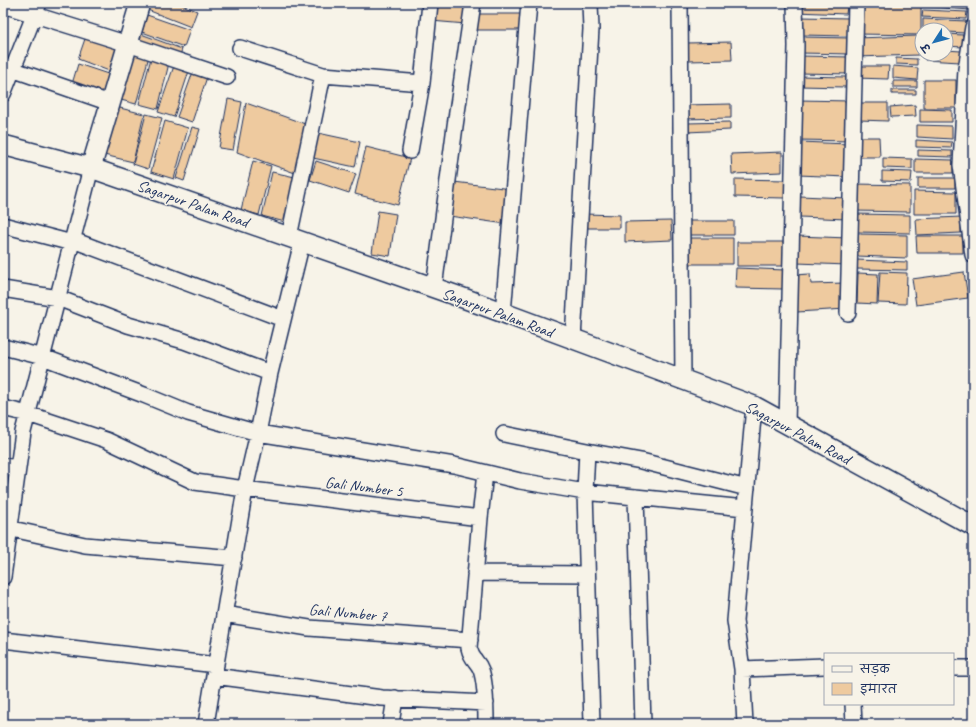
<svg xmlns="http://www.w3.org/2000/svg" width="976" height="727" viewBox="0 0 976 727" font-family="Caveat,'Playpen Sans Deva',sans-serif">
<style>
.building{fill:#eeca9f;stroke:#1b2f5e}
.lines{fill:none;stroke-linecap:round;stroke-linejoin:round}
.minor-casing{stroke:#1b2f5e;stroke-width:18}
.tertiary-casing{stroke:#1b2f5e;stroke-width:22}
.minor{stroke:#f7f3e8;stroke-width:15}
.tertiary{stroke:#f7f3e8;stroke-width:19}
.labels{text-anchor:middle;stroke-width:3;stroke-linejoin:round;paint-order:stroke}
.street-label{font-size:16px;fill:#1b2f5e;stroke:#f7f3e8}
</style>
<rect width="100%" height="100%" fill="#f7f3e8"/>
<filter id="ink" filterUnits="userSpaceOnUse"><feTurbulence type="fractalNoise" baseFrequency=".025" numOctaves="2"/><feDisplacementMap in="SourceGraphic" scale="8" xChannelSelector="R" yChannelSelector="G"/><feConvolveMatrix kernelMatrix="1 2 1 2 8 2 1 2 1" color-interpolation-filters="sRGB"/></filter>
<g filter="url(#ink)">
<!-- building -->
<path class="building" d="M147,3H177L197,11L191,27L145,9Z
M432,3H467L466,24L431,21Z
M797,3L847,6L846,14L796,12Z
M858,3H921V35L858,34Z
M922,3H970V10L921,6Z
M923,10L967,12L966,19L922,17Z
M475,14H520V30H474Z
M147,15L190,30L184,47L142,32Z
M801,17L849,18V36L802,35Z
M923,19L966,21L965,33L946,32V30H923Z
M141,34L182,49L179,59L137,45Z
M946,34L963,35V47L946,46Z
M86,36L117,47L109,71L78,59Z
M917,36L918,55L857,57L856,38Z
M801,37L850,38V54L801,53Z
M731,42L732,60L688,61L687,43Z
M946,50L961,51L960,62L925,60V54H946Z
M133,52L149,56L136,104L121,100Z
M800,56L850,57V74L800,73Z
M151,58L169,63L158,109L139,104Z
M896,58L917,59V65L896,64Z
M175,63L190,68L174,117L158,112Z
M78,64L111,75L104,95L72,84Z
M856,66H889L888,79L855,78Z
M893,66L918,68L917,80L893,78Z
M194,69L208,74L192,122L177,117Z
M799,76L846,77V87L799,86Z
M924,80H956V108H924Z
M893,81H917V87H893Z
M892,90H916V94H892Z
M228,99L242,102L233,150L219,148Z
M799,100L850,101V141L799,140Z
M246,103L308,125L295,173L237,152Z
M859,103H888V121L859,120Z
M731,104V118L684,119V105Z
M915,105L916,116L891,117L890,107Z
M116,107L144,114L133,162L104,155Z
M920,109L952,110V122H920Z
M146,114L162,118L148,169L133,164Z
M165,121L188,128L174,179L151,172Z
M730,122V130L687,132V123Z
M917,125L952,126V139L917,137Z
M192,127L200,129L184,181L176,178Z
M318,133L360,142L355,167L313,158Z
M855,137H879L880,157H856Z
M916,140L952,142L951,148L916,147Z
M800,142L848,144L847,177L798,175Z
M366,147L410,158L398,205L355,194Z
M918,150L952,151V157L918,156Z
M782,152V172L732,174L731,154Z
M883,158L912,159V169L883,168Z
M915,159L953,160V173H915Z
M253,161L271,166L259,215L241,210Z
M316,161L356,174L349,193L310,180Z
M882,171L912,172L911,182L882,181Z
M272,172L295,177L285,222L262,216Z
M918,178H955V188H918Z
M735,179L786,180L785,198L735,197Z
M454,182L511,189L506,224L449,216Z
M855,184L910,185V212L855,211Z
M914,191L956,192V214H914Z
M800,196L846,198V219L800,217Z
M378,211L396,214L390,256L372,253Z
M584,214L620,215V228H583Z
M857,214L910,215V233L857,232Z
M961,217V233L917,235L916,219Z
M671,221L672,240L625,242V222Z
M683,221H734V235H683Z
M858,234L907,235V258L857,256Z
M797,236L848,238L847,265L797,263Z
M916,236H963V253H917Z
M689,238H733V264H689Z
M737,242H785V266H737Z
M857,260L907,262V270L857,269Z
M736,268L785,270L784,289L735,288Z
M880,272L907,273L906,304L878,303Z
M964,272L968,298L916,305L912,279Z
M858,273L878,274L877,304L857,303Z
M810,274L811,284L845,283L846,309L797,312L794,275Z"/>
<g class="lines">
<!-- minor casing -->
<g class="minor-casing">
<path id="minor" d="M680,3L683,380
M3,5L128,44L227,77
M973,27L966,69L961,165L973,255
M240,48L323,75L422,83
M3,66L110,103
M3,94L39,3
M410,151L422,83L430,3
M3,225L72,243
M289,237L323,75
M73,240L283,319
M434,288L455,126L473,3
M3,289L58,298L128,325L184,341L270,373
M503,313L529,3
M848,313L856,3
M573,339L591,29L590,3
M3,347L43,357L144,395L188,413L258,433L454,465L520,481L585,492L745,508
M3,408L28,414L106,440L195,482L245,489L480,518
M787,424L796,46L795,3
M504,434L587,451
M3,466L18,468
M485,473L480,518L469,648C472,661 478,661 481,670C486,684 486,709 486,724
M636,497L643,724
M3,527L85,545L234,558
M475,573L587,574
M3,577L23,432L91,168
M224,614L309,628L470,640
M3,640L216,665
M953,668H973
M742,669L825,666
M214,676L382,698L486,703
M853,704L854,724
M206,724L245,489L258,433L270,373L302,242
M391,724L395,698
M592,724L585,492L587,451L641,461L747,488
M745,724L742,669L735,621L754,406"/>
</g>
<!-- tertiary casing -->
<g class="tertiary-casing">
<path id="tertiary" d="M3,145L94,169L466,299L754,406L973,526
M91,168L140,3"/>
</g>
<!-- minor -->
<use href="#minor" class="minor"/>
<!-- tertiary -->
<use href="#tertiary" class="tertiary"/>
</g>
</g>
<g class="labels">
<!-- street labels -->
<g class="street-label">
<text transform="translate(193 203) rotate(19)" y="6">Sagarpur Palam Road</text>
<text transform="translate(498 312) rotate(20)" y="6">Sagarpur Palam Road</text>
<text transform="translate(798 432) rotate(28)" y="6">Sagarpur Palam Road</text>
<text transform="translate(364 486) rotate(7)" y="6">Gali Number 5</text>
<text transform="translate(348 612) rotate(5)" y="6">Gali Number 7</text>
</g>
</g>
<!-- margin -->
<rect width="976" height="727" fill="none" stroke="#f7f3e8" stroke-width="16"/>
<rect x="8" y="8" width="960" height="711" fill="none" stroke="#1b2f5e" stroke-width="1.5" filter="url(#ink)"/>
<!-- legend -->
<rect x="824" y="653" width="130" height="52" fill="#f7f3e8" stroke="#9fa5b1"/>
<rect x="832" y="666" width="20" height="6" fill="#f7f3e8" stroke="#9fa5b1"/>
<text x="860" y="673" font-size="12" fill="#1b2f5e">सड़क</text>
<rect x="832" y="683" width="20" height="12" fill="#eeca9f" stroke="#9fa5b1"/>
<text x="860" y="693" font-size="12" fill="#1b2f5e">इमारत</text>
<!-- north arrow -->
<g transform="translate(934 42) rotate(234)"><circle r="19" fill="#f7f3e8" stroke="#9fa5b1"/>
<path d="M0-3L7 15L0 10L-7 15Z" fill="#1f6fb2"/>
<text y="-6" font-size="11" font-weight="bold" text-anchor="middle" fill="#1b2f5e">उ</text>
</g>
</svg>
